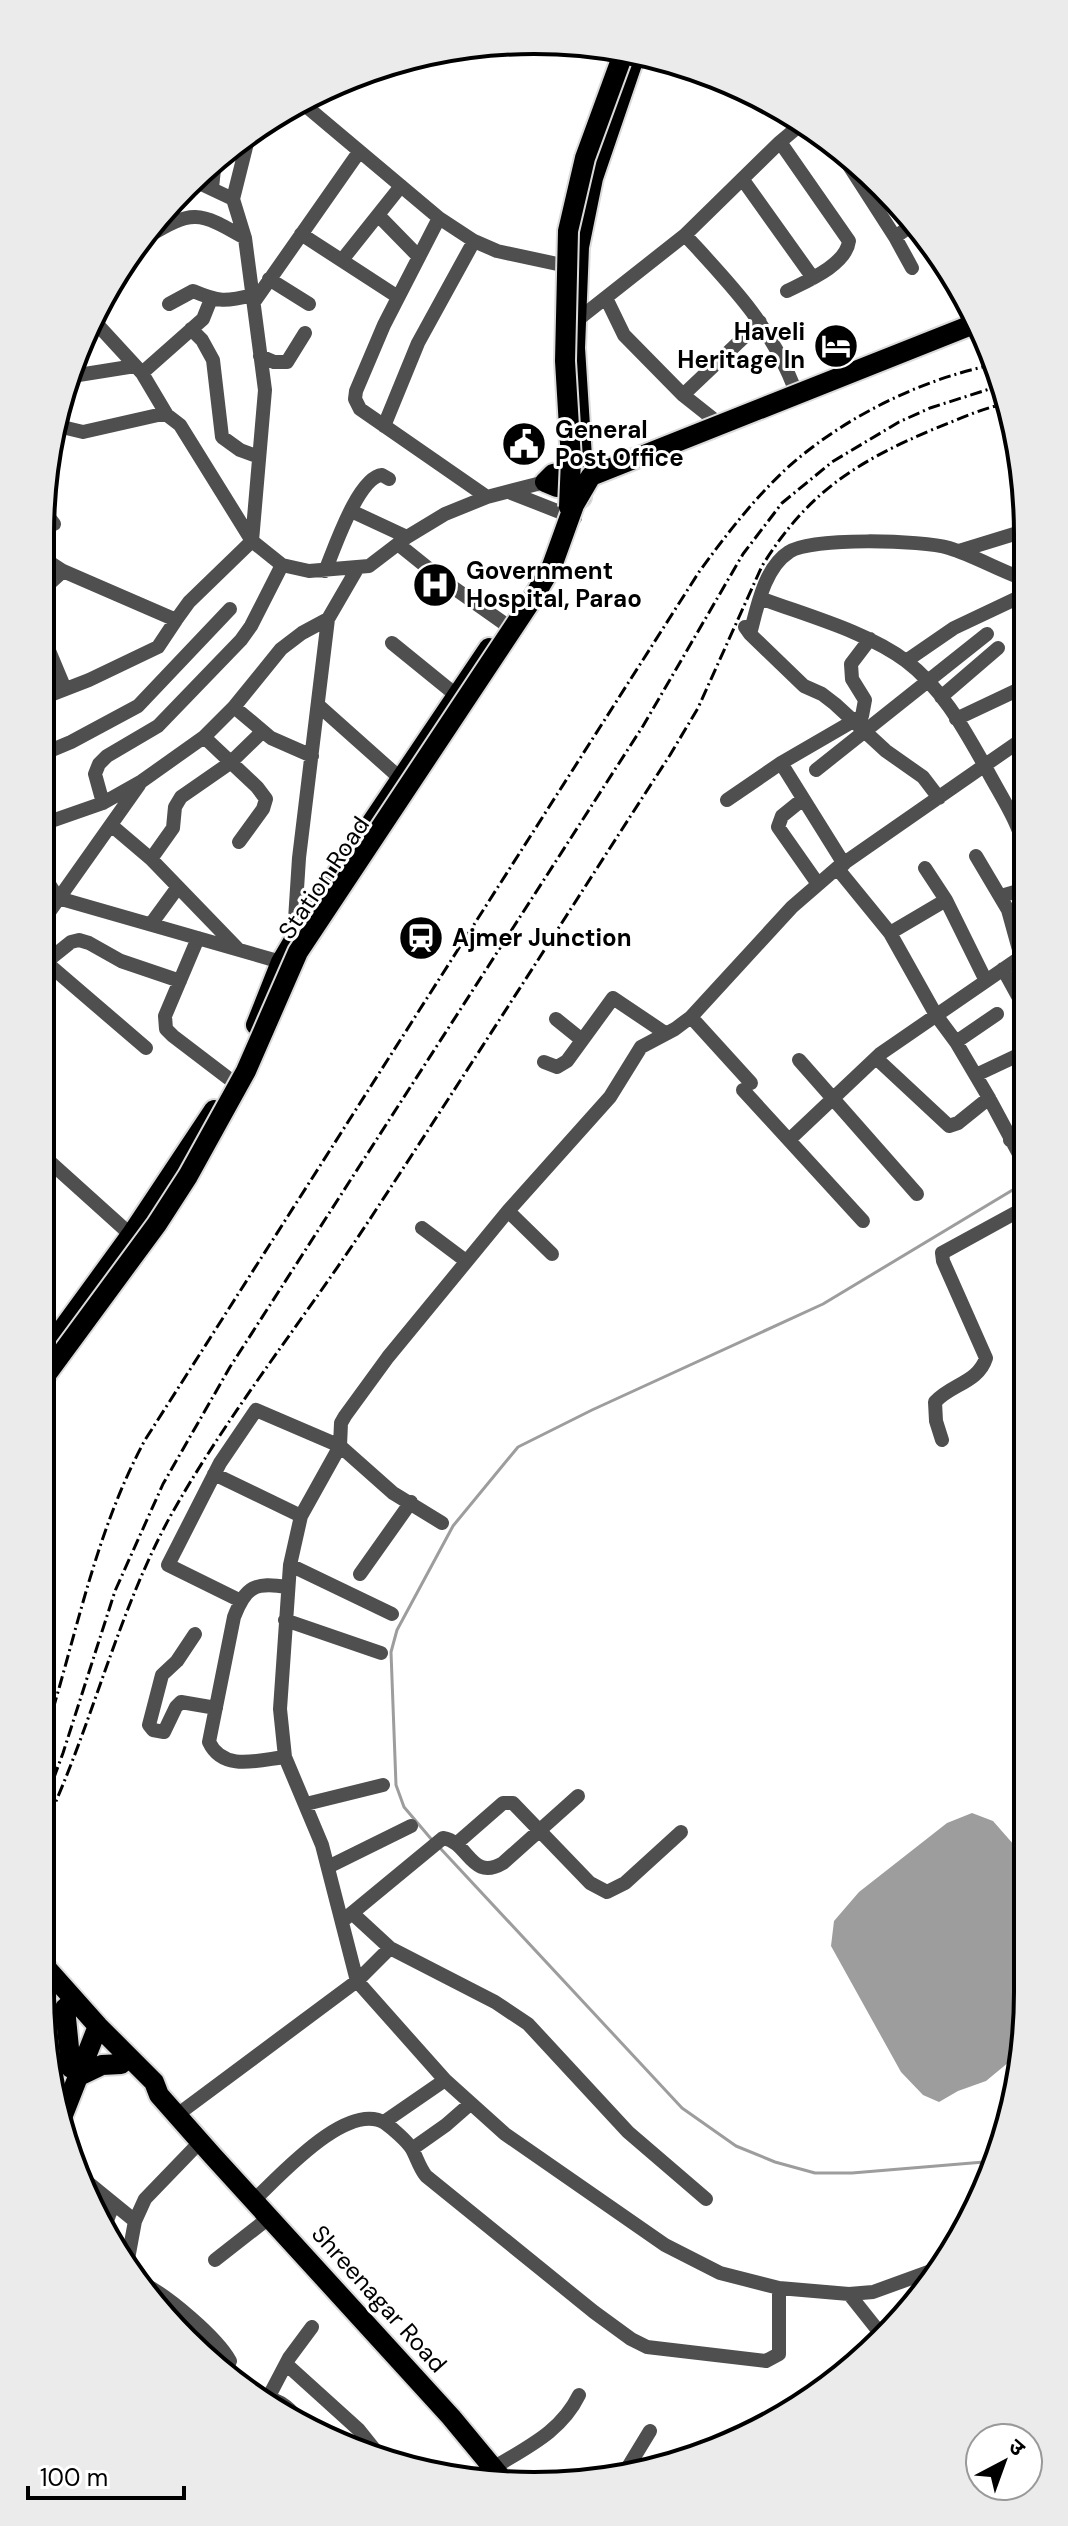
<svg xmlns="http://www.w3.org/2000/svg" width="1068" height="2526" viewBox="0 0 1068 2526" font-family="'DM Sans','Noto Sans Devanagari',sans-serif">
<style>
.water{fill:#9d9d9d}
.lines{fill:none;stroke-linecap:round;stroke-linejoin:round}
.stream{stroke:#9d9d9d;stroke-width:3}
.highway-casing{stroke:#dbdbdb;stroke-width:24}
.minor{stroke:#4f4f4f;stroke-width:14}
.highway{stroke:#000;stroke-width:20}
.rail{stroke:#000;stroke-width:3;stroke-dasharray:12 4 2 4;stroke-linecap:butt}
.highway-bridge-casing{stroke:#dbdbdb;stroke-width:24;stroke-linecap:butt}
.highway-bridge{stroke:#000;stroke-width:20}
.labels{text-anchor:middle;stroke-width:6;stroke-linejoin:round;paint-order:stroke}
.poi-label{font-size:24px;font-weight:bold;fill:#000;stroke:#fff;text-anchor:start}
.street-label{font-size:24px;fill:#000;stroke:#fff}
.rim{fill:none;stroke:#000;stroke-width:4}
</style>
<rect width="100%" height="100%" fill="#fff"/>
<!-- water -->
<path class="water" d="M972,1813L993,1821L1028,1861V1927L1017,1950L1027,2000L1015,2057L986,2081L958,2091L939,2102L923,2095L901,2072L831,1946L834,1921L859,1892L947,1823Z"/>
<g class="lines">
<!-- stream -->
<path class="stream" d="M432,1840L404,1807L396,1785L391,1652L397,1630L453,1526L518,1447L592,1410L823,1304L1026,1182
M440,1848L682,2108L736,2146L775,2162L815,2173H852L996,2161"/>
<!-- highway casing -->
<g class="highway-casing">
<path id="highway" d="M584,480L557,487L545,482L553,474L585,467
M581,497L582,458L575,348L579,247L593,178L634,58
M256,1025L281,962L304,923L489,648
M40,1360L131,1235L214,1110
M40,1961L98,2026L154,2082L159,2095L212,2155L451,2417L504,2481
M65,2008L71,2068
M79,2076L102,2065L121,2064
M61,2120L98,2026"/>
</g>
<!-- minor -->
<path class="minor" d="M301,102L439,218L474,241L497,251L576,268
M780,142L849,241C846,265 807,281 787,291
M839,150L895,237L912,268
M743,180L813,278
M197,182L233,199
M212,188L214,169
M378,215L419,257
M439,218L384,325L356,391L355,399L360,409L487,497
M301,234L398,297
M685,235C730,284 769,323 794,387
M895,237L915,223
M145,238C193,209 198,211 245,238
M342,260L401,186
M269,279L309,304
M606,298L624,335L683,395L712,418
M254,302L359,152
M169,304L193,291C219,302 225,302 253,295
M576,321L685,235L780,142L805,121
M96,323L142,373L167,415
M191,329L202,340L213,360L222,437L240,450L259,457
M260,356L274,362H287L305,333
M142,373L203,319L211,299
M66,377L135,366
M683,395L760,322
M58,426L83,432L158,415H167L180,425L252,541L282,565L309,571L369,566L407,537L445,514L487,497L545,482
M384,426L418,343L474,241
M509,492L575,518
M44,511L54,524
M351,511L407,537
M398,544L444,581L505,624
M959,551L1024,531
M40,556L63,571L176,620L189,602L252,541L265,390L245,238L233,199L247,143
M325,571C334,550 358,477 382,475L389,479
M40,592L63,571
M760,598C805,615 868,632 906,661C942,688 964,729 986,768C1000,795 1018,820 1025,850
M745,627L750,634L804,686L822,694L835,704L886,751L923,777L939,798
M750,634C757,608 764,568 789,552C811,537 923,540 949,548C975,556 998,570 1024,579
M40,639L47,646L65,689
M392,643L456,695
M906,661L954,628L1024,595
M941,697L998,648
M40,699L89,680L158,647L176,620
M318,705L401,779
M234,707L271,738L312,756
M956,719L1024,687
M204,737L257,787L266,799L263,809L239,842
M40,755L71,742L138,706L230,609
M781,763L844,864
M816,770L987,634
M803,799L782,816L778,827L818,884
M727,800L781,763L862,716L865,700L852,679L851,664L870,639
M103,803L95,774L99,764L107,756L158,726L241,640L251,626L282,565
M40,825L103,803L142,781L204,737L234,707L281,649L302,633L328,619
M111,825L151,859L239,950
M976,856L1008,910L1021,957L1025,955
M151,859L173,828L175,807L181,797L230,763L262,732
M837,868L890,933L936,1015L956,1042L989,1098L1026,1167
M925,868L946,900
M40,870L58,898L281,962
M1001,896L1025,889
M151,924L178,887
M40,925L139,785
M890,933L946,900L986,981
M294,935L299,858L328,619L357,569
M198,938L165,1016L166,1029L173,1036L232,1081
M40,957L146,1048
M46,962L71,942L79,940L89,943L121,961L180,981
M1003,969L1025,1009
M691,1017L751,1083
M556,1019L582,1040
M956,1042L997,1014
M876,1058L949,1126L958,1123L989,1098
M799,1060L917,1194
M544,1062L557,1067L567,1061L613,998L665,1033
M976,1075L1025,1052
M743,1090L863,1221
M789,1140L880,1054L1021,957
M1010,1140L1026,1131
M40,1153L131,1235
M508,1211L552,1254
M422,1228L466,1261
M942,1440L936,1421L935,1402C951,1384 978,1383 986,1358L943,1261L942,1253L1026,1207
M214,1474L301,1516
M290,1565L392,1614
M360,1574L411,1502
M241,1601L168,1565L220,1463L256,1410L340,1446L393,1493L442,1523
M285,1620L381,1653
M195,1634L177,1661L162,1675L149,1725L153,1730L164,1732L176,1707L181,1702L216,1708
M285,1757C259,1760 223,1772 209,1742L234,1617C246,1586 255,1582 287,1587
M306,1804L383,1785
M456,1844L503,1803H513L590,1883L607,1892L625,1883L681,1832
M328,1867L411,1826
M352,1913L390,1948L495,2002L528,2024L628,2132L706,2199
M346,1918L443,1838C469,1842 471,1882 503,1863L578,1796
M177,2115L357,1981L390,1948
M384,2122L445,2080
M412,2149L446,2125L470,2104
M81,2177L135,2221
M254,2200C279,2177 347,2100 385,2123C392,2128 407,2141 412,2149C417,2158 419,2167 426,2176L594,2312L631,2339L647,2347L766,2361L779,2354V2288
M107,2221L113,2204
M128,2259L135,2221L145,2199L200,2142
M215,2260L270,2217
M939,2268L873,2292L849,2294L779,2288L720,2273L665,2245L505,2134L445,2080L357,1981L322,1845L285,1757L280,1709L290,1565L301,1516L340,1446L341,1423L345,1416L388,1357L508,1211L610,1097L641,1047L675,1029L691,1017L792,907L837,868L1024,738
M142,2283C167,2295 217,2337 230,2361L226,2370
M849,2294L880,2333
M286,2364L359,2430L375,2450
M268,2398L289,2358L312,2327
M262,2399C281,2397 293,2412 304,2426
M493,2468C527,2447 561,2432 579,2395
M622,2477L650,2431"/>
<!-- highway -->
<use href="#highway" class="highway"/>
<!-- rail -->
<path class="rail" d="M40,1751C75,1645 92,1538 145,1440L699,572C726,535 753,500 786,469C841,419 919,380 992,365
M46,1799L63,1753L115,1591L163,1484L230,1367L643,726L743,554L782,503L832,462L899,422L930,408L999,386
M40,1836C91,1732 115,1617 171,1515C229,1412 303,1321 368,1222C470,1067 569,911 670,755L698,708L762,566C808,492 856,462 934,429C957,420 980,409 1004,404"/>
<!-- highway-bridge casing -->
<g class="highway-bridge-casing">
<path id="highway-bridge" d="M569,507L571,460L565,361L568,231L585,158L622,57
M40,1383L157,1224L188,1176L246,1071L298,952L533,598L552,566L574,505L591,476L979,322"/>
</g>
<!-- highway-bridge -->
<use href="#highway-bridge" class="highway-bridge"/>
</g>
<!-- icons -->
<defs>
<g id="hotel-disc" transform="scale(2.3)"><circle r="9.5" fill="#000" stroke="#fff"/><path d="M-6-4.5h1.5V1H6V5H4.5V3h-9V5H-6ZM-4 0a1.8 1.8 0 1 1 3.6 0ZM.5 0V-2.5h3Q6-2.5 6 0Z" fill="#fff"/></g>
<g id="civic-disc" transform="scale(2.3)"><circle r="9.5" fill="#000" stroke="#fff"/><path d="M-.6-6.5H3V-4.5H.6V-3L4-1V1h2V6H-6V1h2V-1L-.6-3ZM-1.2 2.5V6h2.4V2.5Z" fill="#fff"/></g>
<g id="hospital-disc" transform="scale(2.3)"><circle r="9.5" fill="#000" stroke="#fff"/><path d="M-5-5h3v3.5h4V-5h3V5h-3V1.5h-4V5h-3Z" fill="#fff"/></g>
<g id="station-disc" transform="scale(2.3)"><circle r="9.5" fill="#000" stroke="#fff"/><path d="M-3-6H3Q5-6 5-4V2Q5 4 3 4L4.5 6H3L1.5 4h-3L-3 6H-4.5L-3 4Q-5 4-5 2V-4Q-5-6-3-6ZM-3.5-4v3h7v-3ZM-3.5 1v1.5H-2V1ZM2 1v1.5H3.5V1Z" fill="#fff"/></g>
</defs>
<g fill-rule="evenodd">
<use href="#hotel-disc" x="836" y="346"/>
<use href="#civic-disc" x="524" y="444"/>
<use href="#hospital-disc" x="435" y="585"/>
<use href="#station-disc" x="421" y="938"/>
</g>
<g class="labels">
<!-- poi labels -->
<g class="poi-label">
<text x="805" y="340" text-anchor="end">Haveli<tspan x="805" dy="28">Heritage In</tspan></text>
<text x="555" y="438">General<tspan x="555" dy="28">Post Office</tspan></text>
<text x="466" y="579">Government<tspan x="466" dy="28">Hospital, Parao</tspan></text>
<text x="452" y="946">Ajmer Junction</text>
</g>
<!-- street labels -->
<g class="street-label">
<text transform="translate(324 878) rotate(-56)" y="8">Station Road</text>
<text transform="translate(379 2299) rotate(48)" y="8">Shreenagar Road</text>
</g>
</g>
<!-- crop -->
<path d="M0 0H1068V2526H0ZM534 54H534A480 480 0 0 1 1014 534V1992A480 480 0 0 1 534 2472H534A480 480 0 0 1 54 1992V534A480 480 0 0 1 534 54Z" fill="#ebebeb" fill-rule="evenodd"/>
<path class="rim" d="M534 54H534A480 480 0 0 1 1014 534V1992A480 480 0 0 1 534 2472H534A480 480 0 0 1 54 1992V534A480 480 0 0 1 534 54Z"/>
<!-- north arrow -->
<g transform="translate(1004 2462) rotate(41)"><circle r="38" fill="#ffffff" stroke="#999999" stroke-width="2"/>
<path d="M0-6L14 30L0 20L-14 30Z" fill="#000000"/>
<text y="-12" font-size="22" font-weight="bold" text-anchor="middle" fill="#000000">उ</text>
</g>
<!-- scale -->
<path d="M28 2486v12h156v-12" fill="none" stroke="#000000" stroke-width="4"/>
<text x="40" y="2486" font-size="24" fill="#000000" stroke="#ffffff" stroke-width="6" paint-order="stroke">100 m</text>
</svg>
